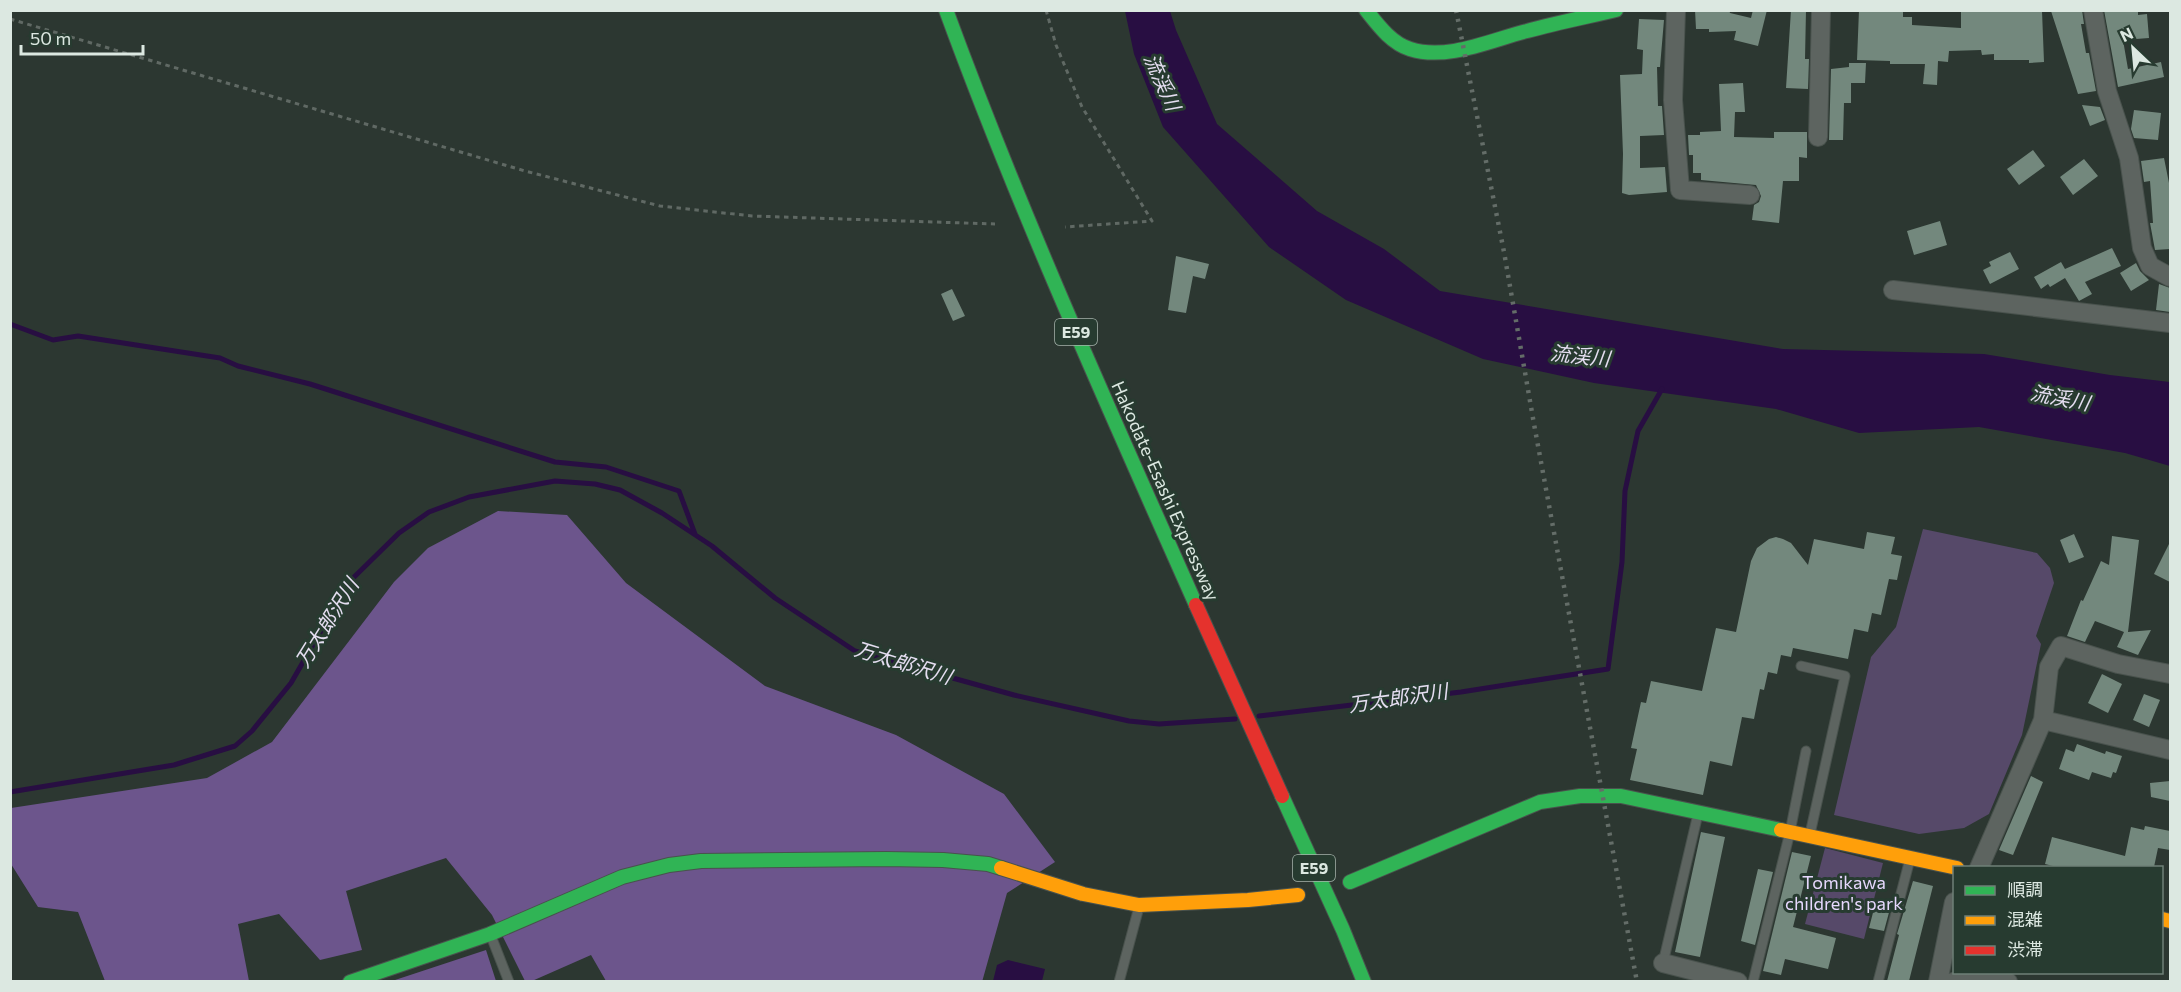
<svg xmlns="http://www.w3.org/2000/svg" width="2181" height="992" viewBox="0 0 2181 992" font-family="Commissioner,'Noto Sans JP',sans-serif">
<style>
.green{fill:#564969}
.forest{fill:#6c558c}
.water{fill:#280e42}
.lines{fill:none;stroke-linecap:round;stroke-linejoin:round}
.stream{stroke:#280e42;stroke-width:5}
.building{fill:#73887d}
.lane-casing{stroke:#49524d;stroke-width:11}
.street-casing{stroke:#49524d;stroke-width:20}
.fast-casing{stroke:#49524d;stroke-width:16}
.slow-casing{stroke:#49524d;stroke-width:16}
.jam-casing{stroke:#49524d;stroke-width:16}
.path{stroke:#606964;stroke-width:3;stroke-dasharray:4.5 4.5;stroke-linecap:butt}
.lane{stroke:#5d6460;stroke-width:9}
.street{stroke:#5d6460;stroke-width:18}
.fast{stroke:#30b455;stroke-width:14}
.slow{stroke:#ff9f0a;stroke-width:14}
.jam{stroke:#e5322d;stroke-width:14}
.rail{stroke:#646d68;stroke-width:4.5;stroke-dasharray:3 6;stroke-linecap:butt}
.labels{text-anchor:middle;stroke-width:6;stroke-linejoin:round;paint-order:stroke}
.shield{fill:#273b30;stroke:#a6b4ac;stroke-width:1.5}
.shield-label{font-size:16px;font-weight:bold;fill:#dce8e1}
.street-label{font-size:18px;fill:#dce8e1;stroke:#273b30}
.park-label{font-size:18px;fill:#e7d9fe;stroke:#273b30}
.water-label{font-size:20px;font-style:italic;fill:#e5def1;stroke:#273b30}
</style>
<rect width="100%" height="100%" fill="#2c3731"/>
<!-- green -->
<path class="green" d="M1923,529L2037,553L2050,568L2054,583L2036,636L2041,644L2022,735L1989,814L1964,828L1919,834L1834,815L1871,657L1896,627Z
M1825,848L1883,863L1864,939L1805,924Z"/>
<!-- forest -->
<path class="forest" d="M498,511L567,515L626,583L765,686L896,735L1004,794L1055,862L1007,893L982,982L606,981L591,955L532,981H525L492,915L446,858L346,891L362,950L320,960L279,914L238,924L249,981H105L78,912L38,907L11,864V808L207,778L272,742L394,582L428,548Z
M486,950L496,981L389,982Z"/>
<!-- water -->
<path class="water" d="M1125,11H1170L1176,30L1217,124L1317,211L1384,249L1440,291L1783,349L1984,354L2110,375L2170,382V466L2125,453L1979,427L1859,433L1776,409L1594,383L1483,359L1346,300L1269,247L1163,127L1134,54Z
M1008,960L1045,969L1042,981H993L997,965Z"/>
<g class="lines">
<!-- stream -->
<path class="stream" d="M10,324L53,340L78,336L220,358L238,366L310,384L555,462L606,467L679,491L695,534
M1259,716L1461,692L1608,669L1622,562L1625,491L1638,431L1662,389
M10,792L174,765L235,746L252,731L291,683L349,582L399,533L429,512L469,497L555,481L595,484L620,490L662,513L712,546L775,598L855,651L1014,695L1129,721L1159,724L1235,719"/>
</g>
<!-- building -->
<path class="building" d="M1695,10H1729L1730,13L1751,18L1753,10H1767L1758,46L1734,40L1736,31L1709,32V29H1696Z
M1791,10H1806L1805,59H1809L1808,89L1786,88Z
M1859,10H1903V17H1912V25L1961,28V10L2042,11L2044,62L2029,63V60H1994V54L1982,55L1981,50L1949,51L1948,62L1938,61L1937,85L1923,84L1925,64H1890V61L1857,60Z
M2082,10L2084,24H2081L2086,53H2089L2096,91L2078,94L2051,11Z
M2104,10H2138V15L2147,14L2149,38L2123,40L2128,69L2161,62L2164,77L2118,87Z
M1639,19L1664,20L1660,67H1657L1658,106H1662L1664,135L1640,136V168L1665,167L1667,192L1629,195L1622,193L1623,154L1620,75L1642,74L1643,50L1637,49Z
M1849,63H1866L1865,83H1851V103H1844L1843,140H1829L1831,69L1849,67Z
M1743,83L1745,112H1735L1734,137L1774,138V132H1807V158L1799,157V181H1783L1779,223L1752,220L1754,205L1759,202L1761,196L1756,185L1701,180V173H1693V155H1689L1688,135H1700V132L1721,131L1719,84Z
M2082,105L2100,107L2105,120L2090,126Z
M2134,110L2161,113L2158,140L2134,138L2131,129Z
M2033,150L2045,166L2019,185L2007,169Z
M2164,158L2170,188V249L2155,250L2150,223H2153L2150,181L2144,182L2141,161Z
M2084,159L2098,176L2073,195L2060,177Z
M1940,221L1947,245L1914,255L1907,231Z
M2112,248L2121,266L2085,282L2092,294L2079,301L2065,278L2050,287L2048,284L2041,289L2034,277L2061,262L2065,269Z
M2010,252L2019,269L1990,284L1983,270L1991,266L1989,262Z
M1176,256L1209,264L1205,279L1193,276L1186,313L1168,310Z
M2136,263L2140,271L2149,280L2131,291L2120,273Z
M2159,284L2170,288V312L2156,310Z
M952,289L965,316L953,321L941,294Z
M1867,532L1895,537L1891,554L1902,556L1897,580L1889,579L1881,615L1872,613L1868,632L1854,629L1848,659L1793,648L1791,657L1781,655L1777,674L1768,672L1764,690L1760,689L1754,719L1742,717L1732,766L1710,761L1703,795L1630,780L1637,749L1631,748L1641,702L1646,703L1651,681L1702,691L1716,628L1736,632L1751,561L1757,548L1769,539L1776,537L1783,539L1791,543L1808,565L1814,539L1864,549Z
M2074,534L2084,557L2069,563L2060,540Z
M2112,536L2139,540L2128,632L2151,630L2138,655L2117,647L2124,632L2095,621L2085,642L2067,636L2081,600L2083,601L2101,561L2109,565Z
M2170,542V582L2154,574Z
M2102,674L2122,684L2108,713L2088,703Z
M2144,694L2160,700L2149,727L2133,720Z
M2077,744L2105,754L2106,751L2122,756L2116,773L2113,772L2111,778L2092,772L2089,780L2059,769L2066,749L2074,752Z
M2031,776L2043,782L2013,855L1999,850Z
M2170,781V801L2151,797L2150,783Z
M2145,826L2170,831V850L2158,848L2154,867H2057L2045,864L2052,837L2125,856L2131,827L2144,830Z
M1701,832L1725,837L1700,957L1675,952Z
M1792,852L1811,856L1793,927L1836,938L1828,969L1785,959L1781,975L1763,971Z
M1758,869L1773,872L1755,945L1741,941Z
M1913,881L1933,886L1909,981H1887L1899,935L1897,934Z
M1876,901L1891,905L1884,931L1869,928Z"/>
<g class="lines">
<!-- lane casing -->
<g class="lane-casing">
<path id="lane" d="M1801,666L1845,676L1810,834
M491,936L509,982
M1663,963L1698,814
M1119,982L1139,907
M1753,982L1790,832L1806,751
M1878,982L1910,859"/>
</g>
<!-- street casing -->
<g class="street-casing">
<path id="street" d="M1676,10L1673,100L1680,190L1750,195
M2093,10L2107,91L2129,158L2142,248L2150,266L2170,277
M1818,137L1821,10
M1893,290L2170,323
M2043,720L2049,667L2061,646L2118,664L2170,674
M1979,868L2043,720L2170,750
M1663,963L1738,982
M1938,982L1954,902
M1953,982L1989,978L2008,982"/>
</g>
<!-- fast casing -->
<g class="fast-casing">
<path id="fast" d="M946,10C1020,212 1109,409 1196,605
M1366,10C1378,25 1391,43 1410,49C1447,61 1491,40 1527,31C1556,23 1586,17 1616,10
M1282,796L1343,930L1364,982
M1350,882L1540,802L1580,796H1621L1781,830
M350,982L490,934L622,877L669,865L701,861L886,859L943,860L988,864L1001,868"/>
</g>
<!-- slow casing -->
<g class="slow-casing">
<path id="slow" d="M1781,830L1957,868
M1001,868L1083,894L1139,905L1248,900L1298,895
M2162,919L2170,921"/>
</g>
<!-- jam casing -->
<g class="jam-casing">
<path id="jam" d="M1196,605L1282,796"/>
</g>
<!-- path -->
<path class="path" d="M1046,10L1056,45L1082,107L1152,221L1065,227
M10,19L525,171L660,206L752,216L995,224"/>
<!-- lane -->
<use href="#lane" class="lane"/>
<!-- street -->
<use href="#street" class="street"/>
<!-- fast -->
<use href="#fast" class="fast"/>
<!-- slow -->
<use href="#slow" class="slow"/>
<!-- jam -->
<use href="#jam" class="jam"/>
<!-- rail -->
<path class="rail" d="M1456,10L1504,252L1534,424L1637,982"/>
</g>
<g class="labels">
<!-- shield labels -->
<g class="shield">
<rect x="1055" y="319" width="42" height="26" rx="4.5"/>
<rect x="1293" y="855" width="42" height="26" rx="4.5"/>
</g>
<g class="shield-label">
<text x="1076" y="338">E59</text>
<text x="1314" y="874">E59</text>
</g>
<!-- street labels -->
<g class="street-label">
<text transform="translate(1165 491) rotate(66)" y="6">Hakodate-Esashi Expressway</text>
</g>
<!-- park labels -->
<g class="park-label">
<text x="1844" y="889">Tomikawa<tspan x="1844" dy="21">children's park</tspan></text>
</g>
<!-- water labels -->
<g class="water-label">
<text transform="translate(1162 82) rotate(66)" y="7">流渓川</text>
<text transform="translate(1580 356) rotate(6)" y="7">流渓川</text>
<text transform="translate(2060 398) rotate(11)" y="7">流渓川</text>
<text transform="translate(327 623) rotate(-58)" y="7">万太郎沢川</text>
<text transform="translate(903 663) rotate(17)" y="7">万太郎沢川</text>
<text transform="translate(1398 698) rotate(-8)" y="7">万太郎沢川</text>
</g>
</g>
<!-- border -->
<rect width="2181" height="992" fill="none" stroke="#dce8e1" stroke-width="24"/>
<!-- legend -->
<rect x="1953" y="866" width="210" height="108" fill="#273b30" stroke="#6f8077" stroke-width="1.5"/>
<rect x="1965" y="886" width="30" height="9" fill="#30b455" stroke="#6f8077" stroke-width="1.5"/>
<text x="2007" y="896" font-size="18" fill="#dce8e1">順調</text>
<rect x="1965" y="916" width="30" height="9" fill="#ff9f0a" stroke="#6f8077" stroke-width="1.5"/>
<text x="2007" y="926" font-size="18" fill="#dce8e1">混雑</text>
<rect x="1965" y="946" width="30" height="9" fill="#e5322d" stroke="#6f8077" stroke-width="1.5"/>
<text x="2007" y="956" font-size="18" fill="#dce8e1">渋滞</text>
<!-- north arrow -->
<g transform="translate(2133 48) rotate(334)" stroke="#273b30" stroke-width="4.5" paint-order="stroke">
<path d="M0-4.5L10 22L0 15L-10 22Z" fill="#dce8e1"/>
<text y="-9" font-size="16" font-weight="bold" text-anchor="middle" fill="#dce8e1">N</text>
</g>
<!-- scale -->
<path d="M21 45v9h122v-9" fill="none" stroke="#dce8e1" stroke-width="3"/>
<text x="30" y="45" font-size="18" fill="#dce8e1" stroke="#273b30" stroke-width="4.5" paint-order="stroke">50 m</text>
</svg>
